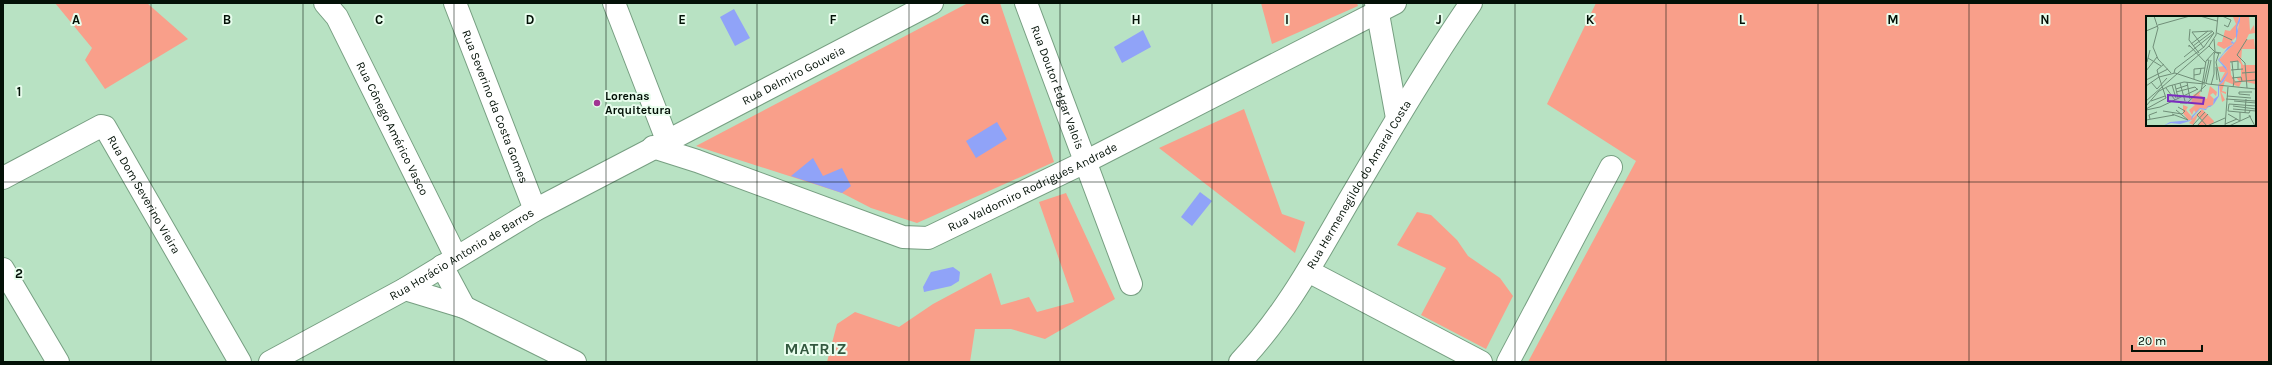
<svg xmlns="http://www.w3.org/2000/svg" width="2272" height="365" viewBox="0 0 2272 365" font-family="Karla,sans-serif">
<style>
.green{fill:#f99f8a;fill-rule:evenodd}
.water{fill:#90a3f8}
.lines{fill:none;stroke-linecap:round;stroke-linejoin:round}
.minor-casing{stroke:#779f82;stroke-width:24}
.minor{stroke:#fff;stroke-width:22}
.grid{fill:none;stroke:#031107;stroke-width:1;stroke-opacity:0.55}
.poi-dot{fill:#a13493;stroke:#e8fded;stroke-width:1.5}
.labels{text-anchor:middle;stroke-width:4;stroke-linejoin:round;paint-order:stroke}
.street-label{font-size:12px;fill:#031107;stroke:#e8fded}
.poi-label{font-size:12px;font-weight:bold;fill:#031107;stroke:#e8fded;text-anchor:start}
.district-label{font-size:16px;font-weight:bold;letter-spacing:1px;fill:#33583f;stroke:#e8fded}
.inset-road{fill:none;stroke:#708e78;stroke-width:1}
.view{fill:#7b2cbf;fill-opacity:0.15;stroke:#7b2cbf;stroke-width:2}
.inset-edge{fill:none;stroke:#031107;stroke-width:2}
.grid-label{font-size:13px;text-anchor:middle;font-weight:bold;fill:#031107;stroke:#e8fded;stroke-width:4;stroke-linejoin:round;paint-order:stroke}
</style>
<rect width="100%" height="100%" fill="#b8e2c3"/>
<!-- green -->
<path class="green" d="M55,3H147L188,39L105,89L85,60L92,48Z
M968,3H1000L1054,162L917,223L871,208L842,193L696,146Z
M1261,3H1357L1358,6L1272,44Z
M1596,3H2269V362H1528L1636,161L1547,104ZM2147,17H2255V125H2147Z
M1244,109L1282,214L1305,222L1295,253L1159,148Z
M1066,193L1115,299L1045,339L1011,329H975L970,362H827L837,324L855,312L899,327L933,304L991,273L1001,305L1029,297L1037,312L1074,302L1039,202Z
M1417,212L1431,215L1457,240L1468,256L1500,278L1513,296L1486,349L1421,315L1446,268L1397,245Z"/>
<!-- water -->
<path class="water" d="M734,9L750,38L735,46L720,17Z
M1143,30L1151,47L1122,63L1114,47Z
M997,122L1007,139L976,158L966,141Z
M813,158L823,176L842,168L851,186L842,193L791,176Z
M1200,192L1212,201L1192,226L1181,217Z
M953,267L960,272L959,281L951,286L924,292L923,287L931,272Z"/>
<g class="lines">
<!-- minor casing -->
<g class="minor-casing">
<g id="minor">
<path id="s1" d="M325,3L337,17L456,257"/>
<path id="s2" d="M455,3L535,210"/>
<path d="M614,3L667,140"/>
<path id="s3" d="M1026,3L1131,284"/>
<path d="M1376,3L1397,118"/>
<path id="s4" d="M653,147L697,161L903,237L928,238L1085,162L1395,3"/>
<path id="s5" d="M3,178L101,126L105,127L240,362"/>
<path d="M442,266L464,307"/>
<path d="M3,269L58,362"/>
<path d="M1308,271L1481,362"/>
<path d="M405,289L464,307L575,362"/>
<path id="s6" d="M270,362L405,289L535,210L932,3"/>
<path id="s7" d="M1240,362C1285,315 1316,257 1348,202C1388,134 1427,67 1471,3"/>
<path d="M1508,362L1611,167"/>
</g>
</g>
<!-- minor -->
<use href="#minor" class="minor"/>
</g>
<!-- grid -->
<path class="grid" d="M151,3V362M303,3V362M454,3V362M606,3V362M757,3V362M909,3V362M1060,3V362M1212,3V362M1363,3V362M1515,3V362M1666,3V362M1818,3V362M1969,3V362M2121,3V362M3,182H2269"/>
<!-- markers -->
<circle class="poi-dot" cx="597" cy="103" r="4"/>
<g class="labels">
<!-- street labels -->
<g class="street-label">
<text dy="4" stroke="none"><textPath href="#s6" startOffset="597">Rua Delmiro Gouveia</textPath></text>
<text dy="4" stroke="none"><textPath href="#s3" startOffset="90">Rua Doutor Edgar Valois</textPath></text>
<text dy="4" stroke="none"><textPath href="#s2" startOffset="111">Rua Severino da Costa Gomes</textPath></text>
<text dy="4" stroke="none"><textPath href="#s1" startOffset="143">Rua Cônego Américo Vasco</textPath></text>
<text dy="4" stroke="none"><textPath href="#s7" startOffset="214">Rua Hermenegildo do Amaral Costa</textPath></text>
<text dy="4" stroke="none"><textPath href="#s4" startOffset="407">Rua Valdomiro Rodrigues Andrade</textPath></text>
<text dy="4" stroke="none"><textPath href="#s5" startOffset="193">Rua Dom Severino Vieira</textPath></text>
<text dy="4" stroke="none"><textPath href="#s6" startOffset="220">Rua Horácio Antonio de Barros</textPath></text>
</g>
<!-- poi labels -->
<g class="poi-label">
<text x="605" y="100">Lorenas<tspan x="605" dy="14">Arquitetura</tspan></text>
</g>
<!-- district labels -->
<g class="district-label">
<text x="816" y="354">MATRIZ</text>
</g>
</g>
<!-- overview -->
<g transform="translate(2146 16)">
<rect width="110" height="110" fill="#b8e2c3"/>
<path d="M103,0L104,15L108,9L109,17L103,18L100,24L108,23L109,33H96L95,45L97,49H110V73L109,68L96,65L93,71L79,65L76,75L80,76V78L75,76L79,84L76,86L73,69L77,66L80,61L72,69L79,56H74L72,51L78,50L81,54L80,51L73,44L90,25L94,1ZM92,45L95,48V61H90L93,65L90,66L85,59L84,46ZM87,1H93L90,21L85,26L87,28L78,33L71,29L72,26H76L79,14L84,15L90,8ZM64,70L71,76L70,80L67,77L64,79L68,83L67,89L59,93L54,92L50,97L48,94L46,99L43,94L49,89L45,87L47,79L55,75L53,79L61,83ZM37,89L42,91L40,94L47,102L56,93L68,105L67,108L51,110L56,104L52,99L47,109L43,107L46,104H42L37,97Z" fill="#f99f8a" fill-rule="evenodd"/>
<path d="M94,0V5L91,11L92,15L90,25L87,29L78,37L73,44L80,51L82,57L77,66L73,69V80L68,88L64,91H62L60,94L54,93L47,101L46,103L44,105L34,108L25,107L17,110L24,106L45,104L46,100L54,92L60,93L62,90L67,89L68,83L72,80V70L82,56L72,44L82,31L88,28L85,27L86,25L88,27L90,24V11Z" fill="#90a3f8"/>
<path class="inset-road" d="M8,0L12,12L7,31L12,43L25,57M54,0L71,5M76,0L85,4L82,11L78,9M12,9L44,0M44,13L43,24L53,37M0,15L12,10M71,17L86,24M45,28L62,15M47,30L67,15M63,30L69,36L75,37M43,31V29L60,47M58,32L46,16L66,15L68,17M73,37L70,46L74,66M38,41L68,17M2,42L15,50M1,46L4,34M84,46L92,45V53M86,46L88,66L87,71M70,51L71,64M85,54L97,53M0,55L11,41M28,57L29,53L58,31L68,17M96,57L110,56M48,59L54,58L55,52M13,61L11,54L18,48M86,62L95,61L96,65M48,63V53L59,52M0,64L22,53M5,66L11,73L21,62M41,66L44,83M89,66L110,64M34,67L39,85M58,67L63,44H61M60,67L65,44M26,69L30,82M29,69L32,82M65,69L68,58V39L69,36L73,38M0,70L13,61L29,57L62,68L110,73M20,72L29,84M101,72L99,47L91,39L101,23M30,73L42,69M30,76L49,71L52,74M55,76L60,45L69,35L68,23M104,79L93,78V76H106M81,80L105,82M80,83L109,85M0,85L63,30L70,19L72,0M5,85L19,80M88,85L110,87M34,87H41L60,69M83,88L82,95L103,97L104,95M83,88L110,90M0,90L13,75L23,70L38,66L59,68M87,90L110,93M0,93L20,82L13,61M87,93L110,95M0,94L14,91L52,73M30,94L42,104M17,95L36,98L39,95L32,91M55,95L51,99L61,110M99,97L100,83M26,98L42,104M82,98L94,105V96M103,99L109,110M4,103L3,99L11,96M0,104L28,99M79,108L91,103M47,109L59,96M51,110L62,98M61,110L79,102M79,110L82,71M83,110L105,100"/>
<path class="view" d="M22,79L58,82L57,88L22,85Z"/>
<rect width="110" height="110" class="inset-edge"/>
</g>
<g class="grid-label">
<text x="76" y="24">A</text>
<text x="227" y="24">B</text>
<text x="379" y="24">C</text>
<text x="530" y="24">D</text>
<text x="682" y="24">E</text>
<text x="833" y="24">F</text>
<text x="985" y="24">G</text>
<text x="1136" y="24">H</text>
<text x="1287" y="24">I</text>
<text x="1439" y="24">J</text>
<text x="1590" y="24">K</text>
<text x="1742" y="24">L</text>
<text x="1893" y="24">M</text>
<text x="2045" y="24">N</text>
<text x="19" y="96">1</text>
<text x="19" y="278">2</text>
</g>
<!-- border -->
<rect width="2272" height="365" fill="none" stroke="#031107" stroke-width="8"/>
<!-- scale -->
<path d="M2132 345v6h70v-6" fill="none" stroke="#031107" stroke-width="2"/>
<text x="2138" y="345" font-size="12" fill="#031107" stroke="#e8fded" stroke-width="3" paint-order="stroke">20 m</text>
</svg>
